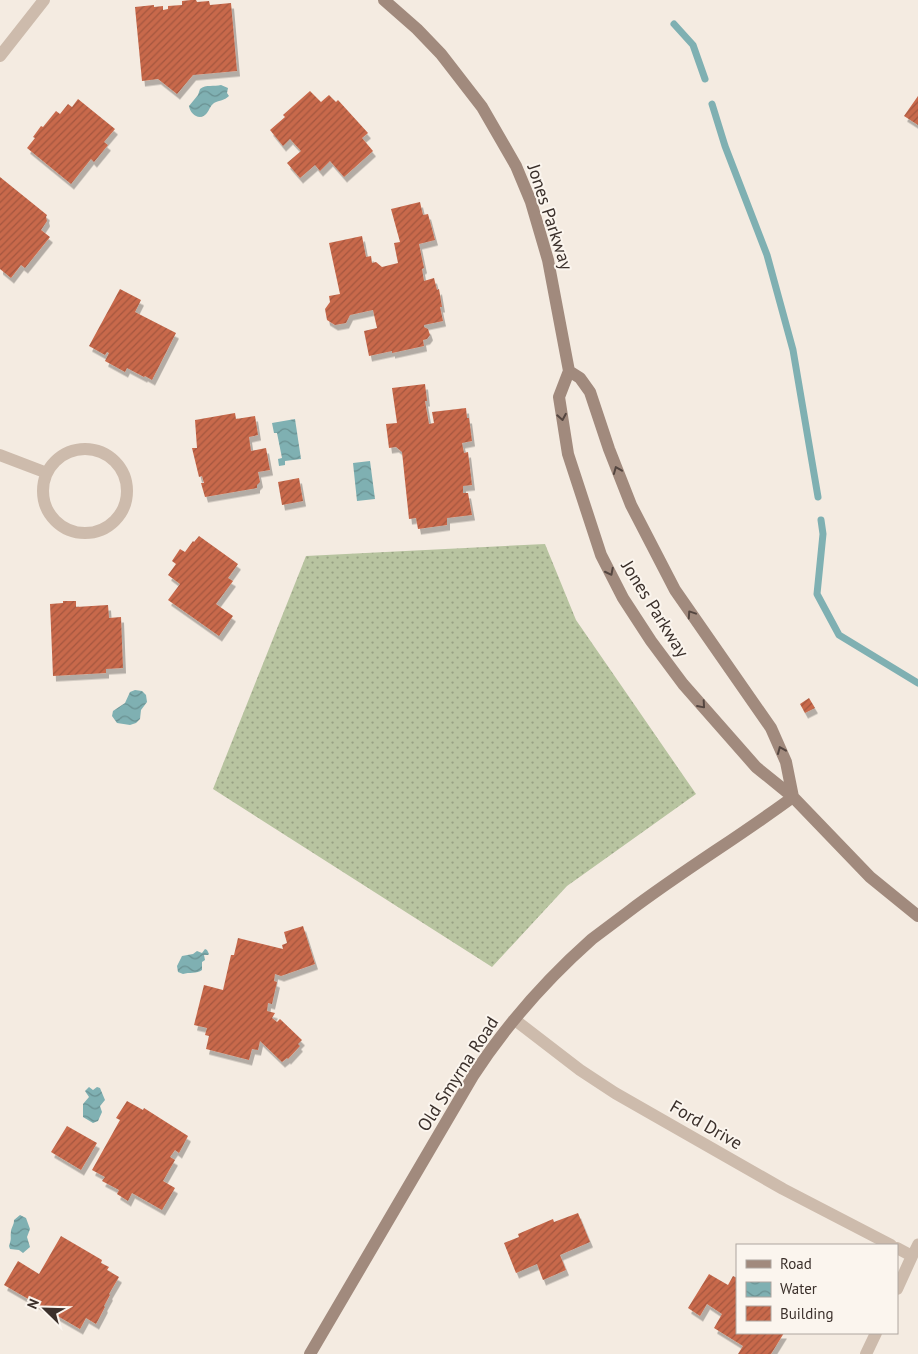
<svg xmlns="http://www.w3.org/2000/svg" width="918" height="1354" viewBox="0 0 918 1354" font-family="'PT Sans',sans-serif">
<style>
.grass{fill:url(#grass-dots)}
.water{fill:url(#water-waves)}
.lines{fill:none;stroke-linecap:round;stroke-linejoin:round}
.stream{stroke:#7fb0b2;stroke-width:7}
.building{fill:url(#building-hatch);filter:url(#shadow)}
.lane{stroke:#cdbbac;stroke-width:11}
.street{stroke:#cdbbac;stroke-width:12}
.secondary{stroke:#a18a7d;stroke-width:12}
.oneway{stroke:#544640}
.labels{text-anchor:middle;stroke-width:4;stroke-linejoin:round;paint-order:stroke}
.street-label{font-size:18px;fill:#3b302b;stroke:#fbf5ee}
</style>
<defs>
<pattern id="grass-dots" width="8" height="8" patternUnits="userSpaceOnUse" patternTransform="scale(1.25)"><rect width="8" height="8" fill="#b8c4a0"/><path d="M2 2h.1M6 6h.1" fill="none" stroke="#97a083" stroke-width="1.8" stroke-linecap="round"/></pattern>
<pattern id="water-waves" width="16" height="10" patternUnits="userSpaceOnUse" patternTransform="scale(1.25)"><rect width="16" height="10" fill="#7fb0b2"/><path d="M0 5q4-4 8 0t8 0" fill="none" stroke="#699091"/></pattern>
<pattern id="building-hatch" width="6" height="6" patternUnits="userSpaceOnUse" patternTransform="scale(1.25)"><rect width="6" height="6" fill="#c8694b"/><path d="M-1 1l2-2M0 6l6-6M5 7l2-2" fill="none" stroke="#a4573f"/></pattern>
<filter id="shadow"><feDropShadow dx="3" dy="5.5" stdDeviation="0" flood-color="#0004"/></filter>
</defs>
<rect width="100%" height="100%" fill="#f4ebe1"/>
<!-- grass -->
<path class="grass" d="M545,544L576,620L696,794L567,886L492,967L213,789L306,556Z"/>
<!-- water -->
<path class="water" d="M221,85L228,88L227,93L229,96C224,101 220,100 214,103C210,106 210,109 207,113C200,122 190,114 189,106L198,95L200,89C206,84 214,87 221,85Z
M295,419L301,459L285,461V465L279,466L278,459L282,458L277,433H274L272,423Z
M370,461L375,499L357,501L353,463Z
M135,690L142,691L146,695L147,702L141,710L140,719L136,723L130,725L117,723L112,716L113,711L125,703L130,692Z
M205,949L207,950L209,954L208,955H204L205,960L202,962V970C197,974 189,972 183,974L178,972L177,966L182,956L193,954L197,951L202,953Z
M89,1087L93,1090L97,1087L100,1088L105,1100L100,1106L102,1112L98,1121L93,1123L83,1117V1104L89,1097L85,1091Z
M20,1215L26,1218L30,1229L27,1237L30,1247L23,1253L19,1250L10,1249L9,1246C12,1237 10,1239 11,1231C12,1226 14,1225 14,1220Z"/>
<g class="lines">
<!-- stream -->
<path class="stream" d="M674,24L693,45L705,79
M712,104L725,146L767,255L793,350L818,497
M821,520L823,534L817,594L839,635L918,683"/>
</g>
<!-- building -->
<path class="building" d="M191,0H196L197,2L209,1L210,5L231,3L237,71L193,75L177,94L158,79L142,81L135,7L154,5V7L163,6V10L168,9V6L182,5V1Z
M310,91L321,102L329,95L336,102L338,100L368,133L362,138L373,151L344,177L330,161L320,171L315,165L300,178L287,163L301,151L290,139L283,146L270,130L285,117L283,115Z
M918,96V125L904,116Z
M78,99L115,129L104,142L108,145L94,162L91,159L71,184L27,148L35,138L33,137L41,126L43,127L56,111L60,114L68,104L72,107Z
M0,177L47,215L46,217L47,221L41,230L50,237L25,268L21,265L11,278L0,269Z
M420,202L423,215L428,214L435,240L419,244L424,268L422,269L424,281L434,278L437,290L439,289L442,307H440L443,321L424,325V327L428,329L430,335L427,339L423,340L424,346L392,353V351L369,356L364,331L377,328L373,310L350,315L346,323L335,325L327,320L325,309L330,302L329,296L340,294L329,243L362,236L366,257L371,256L372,263L376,262L382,267L398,263L394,243L400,242L391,209Z
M120,289L141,300L135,312L176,333L152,380L145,376L144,377L127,368L125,372L105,361L109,353L107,352L105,355L89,346Z
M425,384L427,401H425L429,424L434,423L432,412L466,408L467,418H469L472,441L462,443L464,453L468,452L472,485L463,486V493H468L472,515L447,518V525L418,529L416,518L409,519L402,452L396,447L389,448L386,424L397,423L392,388Z
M235,413L236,419L255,416L258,435L249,437L251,451L266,448L270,470L258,472L260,482L257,485V488L205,497L201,483H204L202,476L199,477L192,448H197L195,420Z
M299,478L303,501L282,505L278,482Z
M199,536L238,564L228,578L233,581L216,604L233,616L219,636L168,600L180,584L168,575L176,564L172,561L180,549L185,552L193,541L194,542Z
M63,601H76V607L108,605L109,618L121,617L123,668L106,669V673L53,676L50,604L63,603Z
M809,698L815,708L805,713L800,704Z
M303,926L315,964L281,976L275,974L274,981L277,982L272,1004L268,1003L267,1011L275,1013L272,1018L277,1022L280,1019L302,1040L298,1044L300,1046L288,1059L287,1058L282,1062L260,1041L258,1050L252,1049L249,1060L206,1049L209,1036L205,1035L207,1028L194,1025L204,985L223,990L231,955H234L238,938L283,949L282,945L287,943L284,932Z
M127,1101L143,1110L144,1108L188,1136L179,1153L175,1150L170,1157L175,1160L163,1181L175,1188L162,1210L132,1193L128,1201L117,1194L119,1190L102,1181L105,1177L92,1170L120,1120L116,1118Z
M67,1126L97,1143L81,1170L51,1152Z
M578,1213L590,1242L560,1255L566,1270L543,1280L537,1264L516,1273L504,1243L519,1237L518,1234L553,1219L554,1222Z
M61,1236L102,1260L101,1263L109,1267L107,1270L119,1277L109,1294L110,1295L104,1306L105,1307L96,1324L86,1318L80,1329L4,1285L18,1261L39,1274Z
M709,1274L728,1285L733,1276L737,1278V1333H784L771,1354H738L743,1346L714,1328L722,1314L707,1304L700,1316L688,1308Z"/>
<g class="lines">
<!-- lane -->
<path class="lane" d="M912,1256L918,1244"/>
<!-- street -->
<path class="street" d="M0,56L44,0
M43 491a42 42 0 1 1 84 0a42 42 0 1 1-84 0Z
M0,455L47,473
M515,1020L580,1070L615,1093L783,1189L891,1245
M897,1248L912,1256L897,1289
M866,1354L876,1333"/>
<!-- secondary -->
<path class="secondary" d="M384,0L417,29L441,54L482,107L516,166L531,202L548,260L569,371L559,397L568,454L601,555L623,598L651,641L683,684L756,767L793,797L870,877L918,916
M569,371L580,378L590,392L609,449L631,505L675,590L771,728L786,762L793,797
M310,1354L473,1076C506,1025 547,979 592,939C604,930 616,921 628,912C682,871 739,837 793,797"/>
</g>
<!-- one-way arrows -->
<defs><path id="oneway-chevron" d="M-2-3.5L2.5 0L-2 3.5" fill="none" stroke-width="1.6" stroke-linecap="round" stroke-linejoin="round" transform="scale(1.25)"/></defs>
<g class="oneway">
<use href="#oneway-chevron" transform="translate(562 417) rotate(80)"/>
<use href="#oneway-chevron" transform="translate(617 470) rotate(-112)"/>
<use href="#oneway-chevron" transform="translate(610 572) rotate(63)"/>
<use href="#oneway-chevron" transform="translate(691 614) rotate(-124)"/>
<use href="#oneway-chevron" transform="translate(702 705) rotate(49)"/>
<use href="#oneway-chevron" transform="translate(781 750) rotate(-113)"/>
</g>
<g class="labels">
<!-- street labels -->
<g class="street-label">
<text transform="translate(550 217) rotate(72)" y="6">Jones Parkway</text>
<text transform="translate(655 609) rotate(58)" y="6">Jones Parkway</text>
<text transform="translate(458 1074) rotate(-57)" y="6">Old Smyrna Road</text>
<text transform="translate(706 1125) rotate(30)" y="6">Ford Drive</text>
</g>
</g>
<!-- legend -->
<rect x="736" y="1244" width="162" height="90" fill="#fbf5ee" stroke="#aea6a0"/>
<rect x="746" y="1260" width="25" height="8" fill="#a18a7d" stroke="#aea6a0"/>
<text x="780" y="1269" font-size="15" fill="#3b302b">Road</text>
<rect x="746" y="1282" width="25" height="15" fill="url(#water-waves)" stroke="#aea6a0"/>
<text x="780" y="1294" font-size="15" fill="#3b302b">Water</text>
<rect x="746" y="1306" width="25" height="15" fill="url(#building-hatch)" stroke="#aea6a0"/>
<text x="780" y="1319" font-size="15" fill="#3b302b">Building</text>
<!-- north arrow -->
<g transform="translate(45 1309) rotate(293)" stroke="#fbf5ee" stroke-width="4" paint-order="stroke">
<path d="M0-4L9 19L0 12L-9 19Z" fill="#3b302b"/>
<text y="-8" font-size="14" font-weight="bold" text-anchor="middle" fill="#3b302b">N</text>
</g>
</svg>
